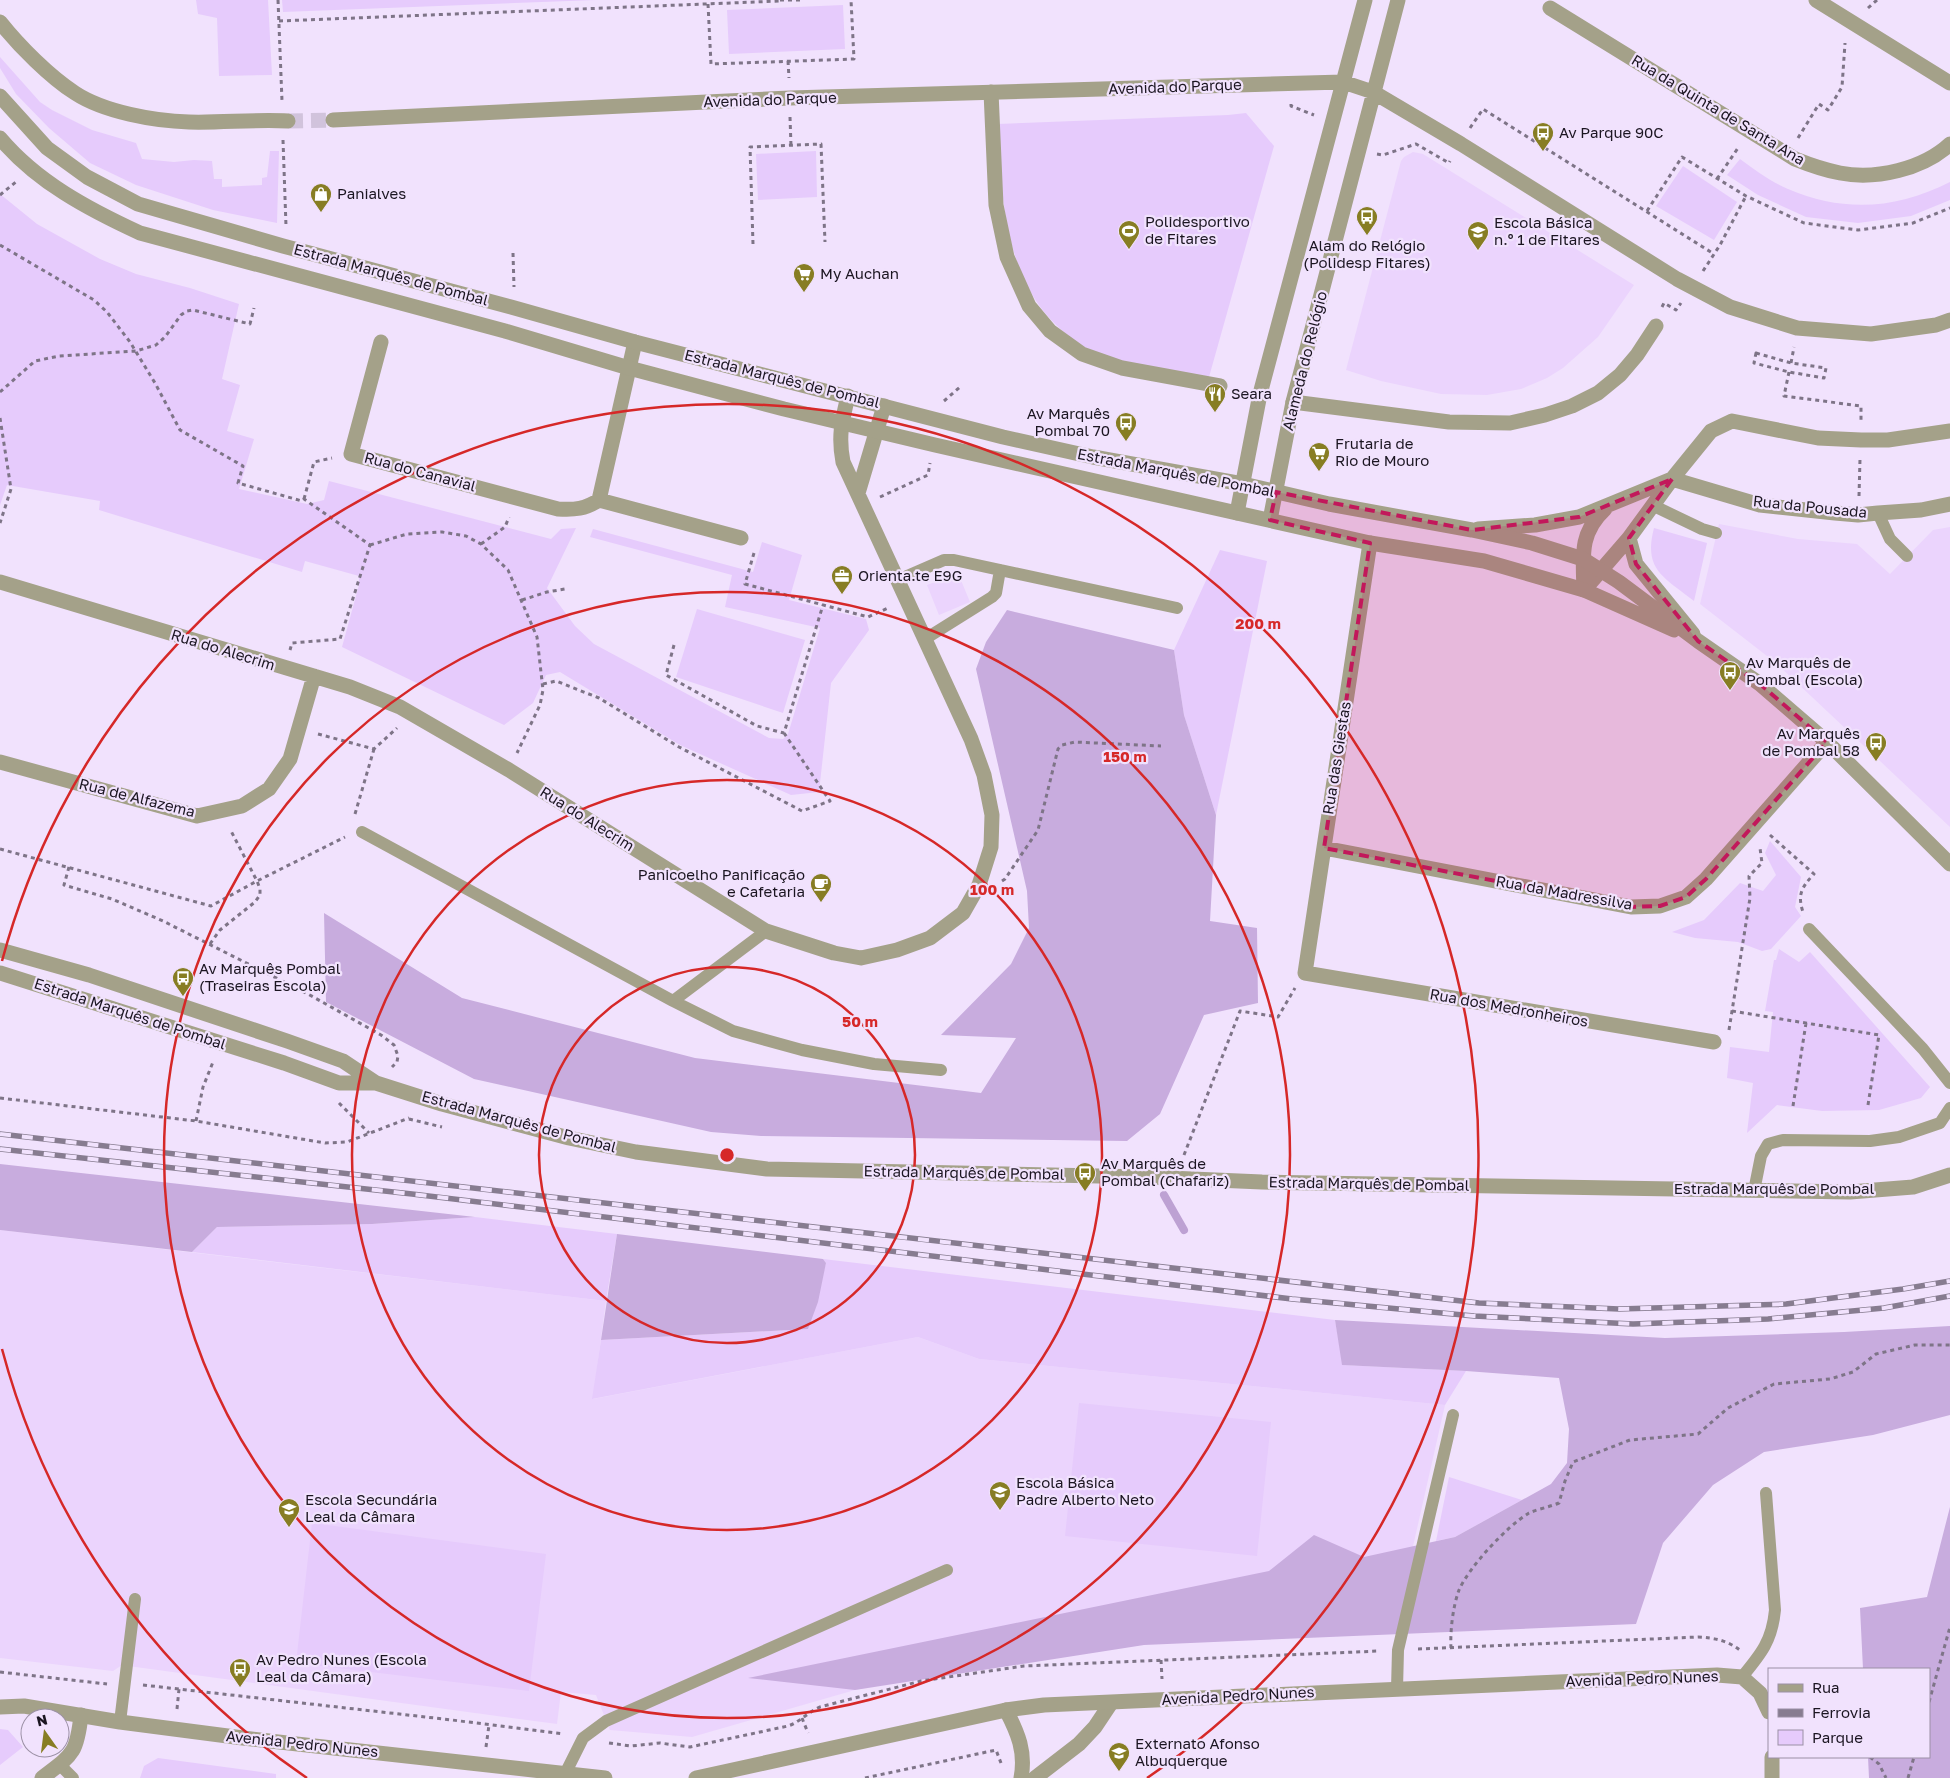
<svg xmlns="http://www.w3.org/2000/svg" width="1950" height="1778" viewBox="0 0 1950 1778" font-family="'Golos Text',sans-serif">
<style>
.built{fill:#ebd4fd}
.green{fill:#e6cbfc}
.forest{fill:#c8acde}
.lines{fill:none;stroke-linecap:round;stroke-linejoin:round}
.stream{stroke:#bda1d3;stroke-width:8}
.minor-tunnel{stroke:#d1c3dc;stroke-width:15;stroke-dasharray:15 8;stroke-linecap:butt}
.path{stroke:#7e7487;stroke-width:3;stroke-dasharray:4 4;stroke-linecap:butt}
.service{stroke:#a4a189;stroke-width:12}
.pedestrian{stroke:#a4a189;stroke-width:15}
.minor{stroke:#a4a189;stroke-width:15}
.tertiary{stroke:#a4a189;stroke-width:15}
.rail-casing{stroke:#877c90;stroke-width:5.5}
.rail{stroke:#f1e2fd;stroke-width:4;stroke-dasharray:11;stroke-linecap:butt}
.marked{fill:#c2185b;fill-opacity:0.2;stroke:#c2185b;stroke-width:4;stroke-dasharray:10 6;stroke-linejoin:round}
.ring{fill:none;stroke:#d62828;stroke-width:2.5}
.labels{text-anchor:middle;stroke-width:4.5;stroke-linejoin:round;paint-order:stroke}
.street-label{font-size:15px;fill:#1b1521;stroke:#f1e2fd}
.poi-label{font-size:15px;fill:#1b1521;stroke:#f1e2fd;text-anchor:start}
.centre{fill:#d62828;stroke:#f1e2fd;stroke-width:2.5}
.ring-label{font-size:15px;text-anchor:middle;font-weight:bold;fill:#d62828;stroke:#f1e2fd;stroke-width:4.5;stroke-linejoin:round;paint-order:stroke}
</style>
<rect width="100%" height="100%" fill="#f1e2fd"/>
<!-- built -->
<path class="built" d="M1413,152L1423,154L1634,285L1598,337L1563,368L1547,378L1521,389L1487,395L1441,394L1381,381L1346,370L1401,161L1404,157Z
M1719,524L1798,539L1857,544L1890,574L1933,530L1950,527V827L1776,663L1700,604Z
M958,573L970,602L939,615L927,585Z
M0,1230L606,1301L593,1399L918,1337L979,1359L1445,1405L1397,1617L1143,1633L855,1690L692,1737L610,1730L596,1695L561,1692L557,1724L128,1666L122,1665L113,1671L0,1658Z"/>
<!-- green -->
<path class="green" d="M196,0H268L272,75L219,76L217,18L198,14Z
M282,0H596L283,12Z
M843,5L845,49L729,54L727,10Z
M0,57L40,102L52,110L92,130L136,143L142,159L174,162L194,160L212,161L214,179H222V187L262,185V178L267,177L270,151H279L277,223L213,210L136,185L90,163L49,128L16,94L0,68Z
M1246,113L1274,146L1209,377C1185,373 1162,368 1138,364C1127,362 1115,361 1104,357C1091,353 1079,344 1069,336C1004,287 1002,198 997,124L1228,115Z
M816,151L817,197L758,200L756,154Z
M1740,159C1755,170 1771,182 1788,189C1844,213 1897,209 1950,182V200L1911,216L1858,223L1806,217L1758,195L1727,175Z
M1683,166L1737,202L1714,240L1656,206Z
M0,194L37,224L100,259L136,274L190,288L239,304L222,379L240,385L227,431L254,439L239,489L307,504L324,500L329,481L551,539L561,529L576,528L547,588L575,626L594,644L769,738L783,739L788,734L820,628L725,607L732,575L590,537L593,529L753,572L762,542L802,555L789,600L866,619L869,630L831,683L819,792L791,795L680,745L560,672L546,675L533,703L504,725L342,647L359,585V576L305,561L302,572L99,510L100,501L7,485L0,505Z
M1654,528L1707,543L1694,601C1664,577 1643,570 1654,528Z
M1220,550L1267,561L1216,815L1184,715L1174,650Z
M697,609L805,640L783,713L676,677Z
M1770,841L1801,877L1795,907L1801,916L1771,949L1762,951L1738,942L1695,938L1672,932L1704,920L1740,883L1763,891L1776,875L1765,853Z
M1779,949L1799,962L1810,952L1930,1087L1921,1098L1879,1110L1822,1111L1777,1105L1747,1133L1753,1083L1727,1078L1730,1047L1769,1052L1773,1012L1765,1011L1774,960H1776Z
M475,1217L617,1234L606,1301L192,1252L217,1227L372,1224Z
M823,1259L1335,1320L1343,1365L1466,1371L1445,1405L979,1359L918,1337L592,1399L601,1340L808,1329L826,1263Z
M1079,1403L1271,1422L1257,1556L1065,1536Z
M1449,1477L1522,1500L1455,1537L1436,1541Z
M312,1523L546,1554L529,1691L296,1663Z
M0,1729L8,1730L23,1747L0,1765Z
M158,1758L276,1774V1778H140L144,1766Z"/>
<!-- forest -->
<path class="forest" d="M1007,610L1174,650L1184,715L1216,815L1210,921L1257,928L1258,1003L1204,1015L1160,1114L1127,1141L761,1136L711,1132L474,1079L326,1002L324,913L462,998L695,1058L981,1093L1016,1038L941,1035L1011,964L1029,928L1027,891L976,669L986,642Z
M0,1164L475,1217L372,1224L217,1227L192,1252L0,1230Z
M617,1234L823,1259L826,1263L818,1302L808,1329L601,1340Z
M1335,1320L1665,1338L1844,1332L1950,1326V1415L1873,1435L1764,1452L1713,1485L1663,1543L1636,1624L1144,1645L855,1690L748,1678L1269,1571L1314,1535L1364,1557L1455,1537L1551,1484L1567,1463L1569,1429L1559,1378L1466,1371L1342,1365Z
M1950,1507V1778H1869L1868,1757H1929V1669H1863L1860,1608L1927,1597Z"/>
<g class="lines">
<!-- stream -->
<path class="stream" d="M1164,1195L1184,1230"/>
<!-- minor-tunnel -->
<path class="minor-tunnel" d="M288,121L333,120"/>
<!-- path -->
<path class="path" d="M278,0L282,101
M780,0H800
M708,4L711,64L854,59L851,0
M1868,8L1877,0
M279,21L780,1
M788,61L789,78
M1291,104V106L1314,115
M790,117L791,146
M1470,128L1483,109L1714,254
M1798,138L1819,104L1828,110L1842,87L1845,43
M283,140L286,226
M1377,154L1383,155L1416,144L1449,163L1450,161
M1717,179L1738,148
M0,195L17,181
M1647,211L1682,157L1746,196L1804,223L1858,230L1913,223L1950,208
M753,244L750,147L821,144L825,242
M0,245L94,300L107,312L130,342L155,383L180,430L243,466L238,483L302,501L304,499L370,545L340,639L292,643L290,650
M513,253L514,287
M1703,271L1720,245L1746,196
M1662,307L1664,303L1676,310L1681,303
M1756,353L1791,363L1826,368L1824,378L1789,372L1754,363Z
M1791,363L1794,347
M1789,372L1784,396L1861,406V421
M0,392L35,361L59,356L136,351L156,345L165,337L181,315L187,311L193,310L250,324L254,308
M944,401L960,387
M0,418L11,489L0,523
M1859,496L1860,459
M880,497L928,475L930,463
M304,499L314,462L332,458
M481,544L505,527L509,517
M370,545L407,534L442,532L466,536L481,544L508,570L537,637L543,690L540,705L517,753
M754,553L745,584L868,617L888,608
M522,600L547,592L565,589
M674,645L666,675L757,726L784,733L823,605
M543,684L556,681L599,698L679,747L802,811L830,801L784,733
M318,734L374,749L397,728
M355,814L374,749
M1770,835L1814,874C1802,887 1797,894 1803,912
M0,849L211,906L257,881L345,837
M69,867L64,885L112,899L163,921L308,994L381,1035L394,1045L398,1056L397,1062L392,1067
M1002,881L1005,879L1038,830L1058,749L1062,745L1075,742L1161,746
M210,944L220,930L255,902L260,895V889L257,881L230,829
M1732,1011L1879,1035L1881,1033
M1729,1030L1750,898L1749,876L1762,863L1760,848
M0,1098L196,1121L325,1143L347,1142L409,1118
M339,1103L369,1133
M1868,1105L1879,1035
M1793,1106L1806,1023
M409,1119L442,1127
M196,1121L203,1087L213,1062
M1184,1155L1240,1011L1278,1017L1295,988
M1451,1648C1450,1631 1453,1606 1459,1590C1469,1567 1507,1526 1529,1513C1538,1509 1549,1507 1559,1503L1565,1481L1573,1462L1630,1440L1698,1434L1728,1408L1774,1384L1830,1379L1853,1372L1876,1354L1915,1345H1950
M1418,1649L1698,1637C1715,1638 1727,1640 1741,1651
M1161,1660L1162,1679
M0,1672L107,1684
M143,1685L452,1720L564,1734
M1929,1702L1950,1627
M177,1709L179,1689
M802,1718L808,1733
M609,1743L631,1746L660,1743L690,1747L788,1726C800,1722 808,1712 820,1707L921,1681L1024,1666L1379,1651
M486,1747L489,1725
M1870,1757L1879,1764L1886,1778
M865,1778L996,1750L1001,1763
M1908,1778L1914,1757"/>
<!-- service -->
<path class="service" d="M1652,505L1702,529L1716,533
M1878,513L1890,539L1907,556
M898,580L944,560H954L1177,608
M925,639L992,597L996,593L1000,570
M362,832L673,1001L766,931
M1809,929L1923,1049L1950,1083
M673,1001L733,1031L802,1050L874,1064L941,1070
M1754,1191L1761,1156L1768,1144L1783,1140L1870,1141L1899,1137L1940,1123L1950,1108
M1742,1677C1761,1654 1772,1641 1775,1610L1766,1493
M1397,1689L1398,1650L1453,1415
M120,1722L135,1599
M59,1764L73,1778
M565,1774L583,1738L606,1721L947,1570"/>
<!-- pedestrian -->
<path class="pedestrian" d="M991,92L996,205L1007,257L1029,306L1050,331L1082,354L1122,368L1220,386
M1293,402L1449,422L1510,423L1545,415L1572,406L1598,393L1620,375L1637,355L1656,326"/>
<!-- minor -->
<path class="minor" d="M1816,0L1950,83
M1550,8L1795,159C1810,165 1824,170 1840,173C1876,180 1923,169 1950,144
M0,22C19,46 50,77 75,93C104,112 154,121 189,122C222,123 255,119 288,121
M333,120L790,98L1343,82L1373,92L1461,144L1677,279L1730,307L1797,328L1871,334L1936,325L1950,320
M381,342L351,454L558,509C575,510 585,509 599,500
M635,342L599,500L741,538
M858,493L884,406
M1237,513L1260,394L1365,0
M1270,520L1293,402L1398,0
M1478,529L1535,525L1579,517L1672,479L1760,505L1835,513L1858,515L1878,513L1921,510L1950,504
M1629,538L1636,564L1693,634
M1370,543L1305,973L1714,1042
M0,582L350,687L400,707L509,770L766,931L834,953L861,958L897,950L930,938L963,913L979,885L991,847L992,815L984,775L971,739L843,462C838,436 842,421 848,396
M1584,590L1629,538L1672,479L1711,431L1732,421L1818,438L1861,440H1888L1950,431
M1584,590C1583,557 1579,533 1605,509
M0,762L197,816L242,806L269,789L290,759L314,676
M1324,848L1631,907L1660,906L1686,897L1706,879L1827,742
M1006,1710C1018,1733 1026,1752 1021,1778
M42,1778C72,1755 77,1754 81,1715
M1035,1778L1079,1744L1095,1727L1111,1703"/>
<!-- tertiary -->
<path class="tertiary" d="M0,96L47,148L87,177L138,204L283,246L511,307L635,342L1003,437L1093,457L1243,484L1329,504L1472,530L1532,543L1583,559L1619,582L1698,641L1760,684L1827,742L1950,864
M0,138C37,182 88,209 140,233L505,331L629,368L784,409L935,445L1370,543L1484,561L1584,590L1674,630
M0,950L89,975L287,1041L343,1061L376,1083L442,1104L569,1138L636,1152L767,1169L1146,1177L1262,1182L1850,1192L1913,1187L1950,1175
M0,973L284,1063L339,1083H376
M0,1707L24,1706L120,1722L243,1738L605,1778
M1772,1757V1778
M696,1778L1006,1710L1044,1705L1717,1675L1742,1677L1760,1693L1769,1712"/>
<!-- rail casing -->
<g class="rail-casing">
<path id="rail" d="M0,1134L1479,1303L1619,1309L1786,1304L1903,1289L1950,1281
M0,1149L412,1194L1292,1299L1474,1316L1633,1324L1768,1319L1884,1308L1950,1296"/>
</g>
<!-- rail -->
<use href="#rail" class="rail"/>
</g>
<!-- marked area -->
<path class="marked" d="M1672,479L1629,538L1636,564L1698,641L1760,684L1827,742L1706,879L1686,897L1660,906L1631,907L1324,848L1370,543L1270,520L1276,492L1472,530L1579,517Z"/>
<!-- distance rings -->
<g class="ring">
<circle cx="727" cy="1155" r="188"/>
<circle cx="727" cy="1155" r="375"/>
<circle cx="727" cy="1155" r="563"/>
<path d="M307 1778A751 751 0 0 1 2 1349M2 961A751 751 0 1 1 1147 1778"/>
</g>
<!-- icons -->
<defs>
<g id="bus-pin" transform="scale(1.125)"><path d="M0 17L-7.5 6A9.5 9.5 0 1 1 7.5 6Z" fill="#877d23" stroke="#f1e2fd"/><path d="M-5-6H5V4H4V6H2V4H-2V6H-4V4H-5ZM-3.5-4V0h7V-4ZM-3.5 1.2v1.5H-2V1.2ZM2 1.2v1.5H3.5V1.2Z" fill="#fff"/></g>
<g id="shop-pin" transform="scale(1.125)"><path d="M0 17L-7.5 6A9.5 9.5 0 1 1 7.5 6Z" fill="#877d23" stroke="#f1e2fd"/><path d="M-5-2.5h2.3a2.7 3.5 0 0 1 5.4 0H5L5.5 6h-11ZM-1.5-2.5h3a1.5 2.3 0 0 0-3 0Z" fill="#fff"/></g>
<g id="stadium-pin" transform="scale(1.125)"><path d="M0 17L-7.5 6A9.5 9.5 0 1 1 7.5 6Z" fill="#877d23" stroke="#f1e2fd"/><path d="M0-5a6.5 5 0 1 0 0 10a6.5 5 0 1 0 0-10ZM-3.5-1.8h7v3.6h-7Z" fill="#fff"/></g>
<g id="school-pin" transform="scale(1.125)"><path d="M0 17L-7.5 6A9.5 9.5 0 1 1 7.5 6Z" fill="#877d23" stroke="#f1e2fd"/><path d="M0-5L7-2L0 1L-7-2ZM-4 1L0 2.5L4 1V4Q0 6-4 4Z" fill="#fff"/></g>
<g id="supermarket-pin" transform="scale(1.125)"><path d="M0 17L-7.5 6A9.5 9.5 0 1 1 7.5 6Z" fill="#877d23" stroke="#f1e2fd"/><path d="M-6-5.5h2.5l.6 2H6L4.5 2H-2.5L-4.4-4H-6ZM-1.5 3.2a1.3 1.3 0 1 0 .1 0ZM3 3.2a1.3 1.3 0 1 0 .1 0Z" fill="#fff"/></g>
<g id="restaurant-pin" transform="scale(1.125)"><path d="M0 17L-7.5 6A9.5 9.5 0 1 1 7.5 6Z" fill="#877d23" stroke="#f1e2fd"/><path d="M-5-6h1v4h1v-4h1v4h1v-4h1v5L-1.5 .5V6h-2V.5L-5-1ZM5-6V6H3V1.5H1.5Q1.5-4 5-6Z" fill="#fff"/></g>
<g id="office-pin" transform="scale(1.125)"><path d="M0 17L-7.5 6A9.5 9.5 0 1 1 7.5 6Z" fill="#877d23" stroke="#f1e2fd"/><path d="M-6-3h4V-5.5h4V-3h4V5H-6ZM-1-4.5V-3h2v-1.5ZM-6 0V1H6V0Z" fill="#fff"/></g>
<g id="cafe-pin" transform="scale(1.125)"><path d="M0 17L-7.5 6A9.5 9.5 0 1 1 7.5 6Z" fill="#877d23" stroke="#f1e2fd"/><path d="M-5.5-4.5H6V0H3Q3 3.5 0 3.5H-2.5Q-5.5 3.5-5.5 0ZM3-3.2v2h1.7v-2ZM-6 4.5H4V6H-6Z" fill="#fff"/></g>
</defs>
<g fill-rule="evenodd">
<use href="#bus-pin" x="1543" y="133"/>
<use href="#shop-pin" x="321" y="194"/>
<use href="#bus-pin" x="1367" y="217"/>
<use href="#stadium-pin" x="1129" y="231"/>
<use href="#school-pin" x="1478" y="232"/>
<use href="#supermarket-pin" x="804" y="274"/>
<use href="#restaurant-pin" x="1215" y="394"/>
<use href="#bus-pin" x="1126" y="423"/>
<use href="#supermarket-pin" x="1319" y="453"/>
<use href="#office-pin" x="842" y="576"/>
<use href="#bus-pin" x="1730" y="672"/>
<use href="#bus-pin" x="1876" y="743"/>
<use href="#cafe-pin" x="821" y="884"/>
<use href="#bus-pin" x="183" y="978"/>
<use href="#bus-pin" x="1085" y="1173"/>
<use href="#school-pin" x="1000" y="1492"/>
<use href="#school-pin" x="289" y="1509"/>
<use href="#bus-pin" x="240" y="1669"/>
<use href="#school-pin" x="1119" y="1753"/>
</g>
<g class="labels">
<!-- street labels -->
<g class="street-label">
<text transform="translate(1175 87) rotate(-2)" y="5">Avenida do Parque</text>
<text transform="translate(770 100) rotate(-2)" y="5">Avenida do Parque</text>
<text transform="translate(1718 110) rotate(31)" y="5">Rua da Quinta de Santa Ana</text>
<text transform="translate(391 275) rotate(15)" y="5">Estrada Marquês de Pombal</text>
<text transform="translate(1305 361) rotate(-76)" y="5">Alameda do Relógio</text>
<text transform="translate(782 379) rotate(14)" y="5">Estrada Marquês de Pombal</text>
<text transform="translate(420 472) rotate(15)" y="5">Rua do Canavial</text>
<text transform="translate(1176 473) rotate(11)" y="5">Estrada Marquês de Pombal</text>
<text transform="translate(1810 507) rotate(6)" y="5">Rua da Pousada</text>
<text transform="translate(223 650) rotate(17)" y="5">Rua do Alecrim</text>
<text transform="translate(1337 758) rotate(-81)" y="5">Rua das Giestas</text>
<text transform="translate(137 798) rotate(14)" y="5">Rua de Alfazema</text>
<text transform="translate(587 819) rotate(32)" y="5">Rua do Alecrim</text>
<text transform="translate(1564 893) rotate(10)" y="5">Rua da Madressilva</text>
<text transform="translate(1509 1008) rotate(10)" y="5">Rua dos Medronheiros</text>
<text transform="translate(130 1014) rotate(18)" y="5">Estrada Marquês de Pombal</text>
<text transform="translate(519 1122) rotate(15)" y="5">Estrada Marquês de Pombal</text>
<text transform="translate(964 1173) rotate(1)" y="5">Estrada Marquês de Pombal</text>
<text transform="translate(1369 1184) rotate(1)" y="5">Estrada Marquês de Pombal</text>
<text x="1774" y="1194">Estrada Marquês de Pombal</text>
<text transform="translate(1642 1679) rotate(-2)" y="5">Avenida Pedro Nunes</text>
<text transform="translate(1238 1696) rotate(-3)" y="5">Avenida Pedro Nunes</text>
<text transform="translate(302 1744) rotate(6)" y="5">Avenida Pedro Nunes</text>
</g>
<!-- poi labels -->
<g class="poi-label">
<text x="1559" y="138">Av Parque 90C</text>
<text x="337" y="199">Panialves</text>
<text x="1145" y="227">Polidesportivo<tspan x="1145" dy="17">de Fitares</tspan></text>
<text x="1494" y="228">Escola Básica<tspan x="1494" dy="17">n.º 1 de Fitares</tspan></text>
<text x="1367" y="251" text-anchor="middle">Alam do Relógio<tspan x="1367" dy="17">(Polidesp Fitares)</tspan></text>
<text x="820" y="279">My Auchan</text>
<text x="1231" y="399">Seara</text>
<text x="1110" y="419" text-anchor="end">Av Marquês<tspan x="1110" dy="17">Pombal 70</tspan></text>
<text x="1335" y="449">Frutaria de<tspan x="1335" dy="17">Rio de Mouro</tspan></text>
<text x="858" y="581">Orienta.te E9G</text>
<text x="1746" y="668">Av Marquês de<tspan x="1746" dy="17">Pombal (Escola)</tspan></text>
<text x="1860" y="739" text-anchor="end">Av Marquês<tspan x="1860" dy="17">de Pombal 58</tspan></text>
<text x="805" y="880" text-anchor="end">Panicoelho Panificação<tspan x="805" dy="17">e Cafetaria</tspan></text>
<text x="199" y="974">Av Marquês Pombal<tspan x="199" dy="17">(Traseiras Escola)</tspan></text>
<text x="1101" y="1169">Av Marquês de<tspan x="1101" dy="17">Pombal (Chafariz)</tspan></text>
<text x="1016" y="1488">Escola Básica<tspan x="1016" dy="17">Padre Alberto Neto</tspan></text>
<text x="305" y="1505">Escola Secundária<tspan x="305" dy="17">Leal da Câmara</tspan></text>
<text x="256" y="1665">Av Pedro Nunes (Escola<tspan x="256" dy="17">Leal da Câmara)</tspan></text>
<text x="1135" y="1749">Externato Afonso<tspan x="1135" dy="17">Albuquerque</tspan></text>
</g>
</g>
<circle cx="727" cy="1155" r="8" class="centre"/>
<g class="ring-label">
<text x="1258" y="629">200 m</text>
<text x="1125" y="762">150 m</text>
<text x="992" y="895">100 m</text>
<text x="860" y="1027">50 m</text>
</g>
<!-- legend -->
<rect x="1768" y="1668" width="162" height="90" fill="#f1e2fd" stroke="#9b90a5"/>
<rect x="1778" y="1684" width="25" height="8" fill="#a4a189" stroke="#9b90a5"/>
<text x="1812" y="1693" font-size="15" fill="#1b1521">Rua</text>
<rect x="1778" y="1709" width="25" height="8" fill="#877c90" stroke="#9b90a5"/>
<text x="1812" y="1718" font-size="15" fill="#1b1521">Ferrovia</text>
<rect x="1778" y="1730" width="25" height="15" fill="#e6cbfc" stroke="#9b90a5"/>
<text x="1812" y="1743" font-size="15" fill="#1b1521">Parque</text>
<!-- north arrow -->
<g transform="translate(45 1733) rotate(346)"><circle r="24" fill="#f1e2fd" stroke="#9b90a5"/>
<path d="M0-4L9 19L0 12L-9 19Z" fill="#877d23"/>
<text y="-8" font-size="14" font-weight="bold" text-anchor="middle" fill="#1b1521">N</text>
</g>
</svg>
